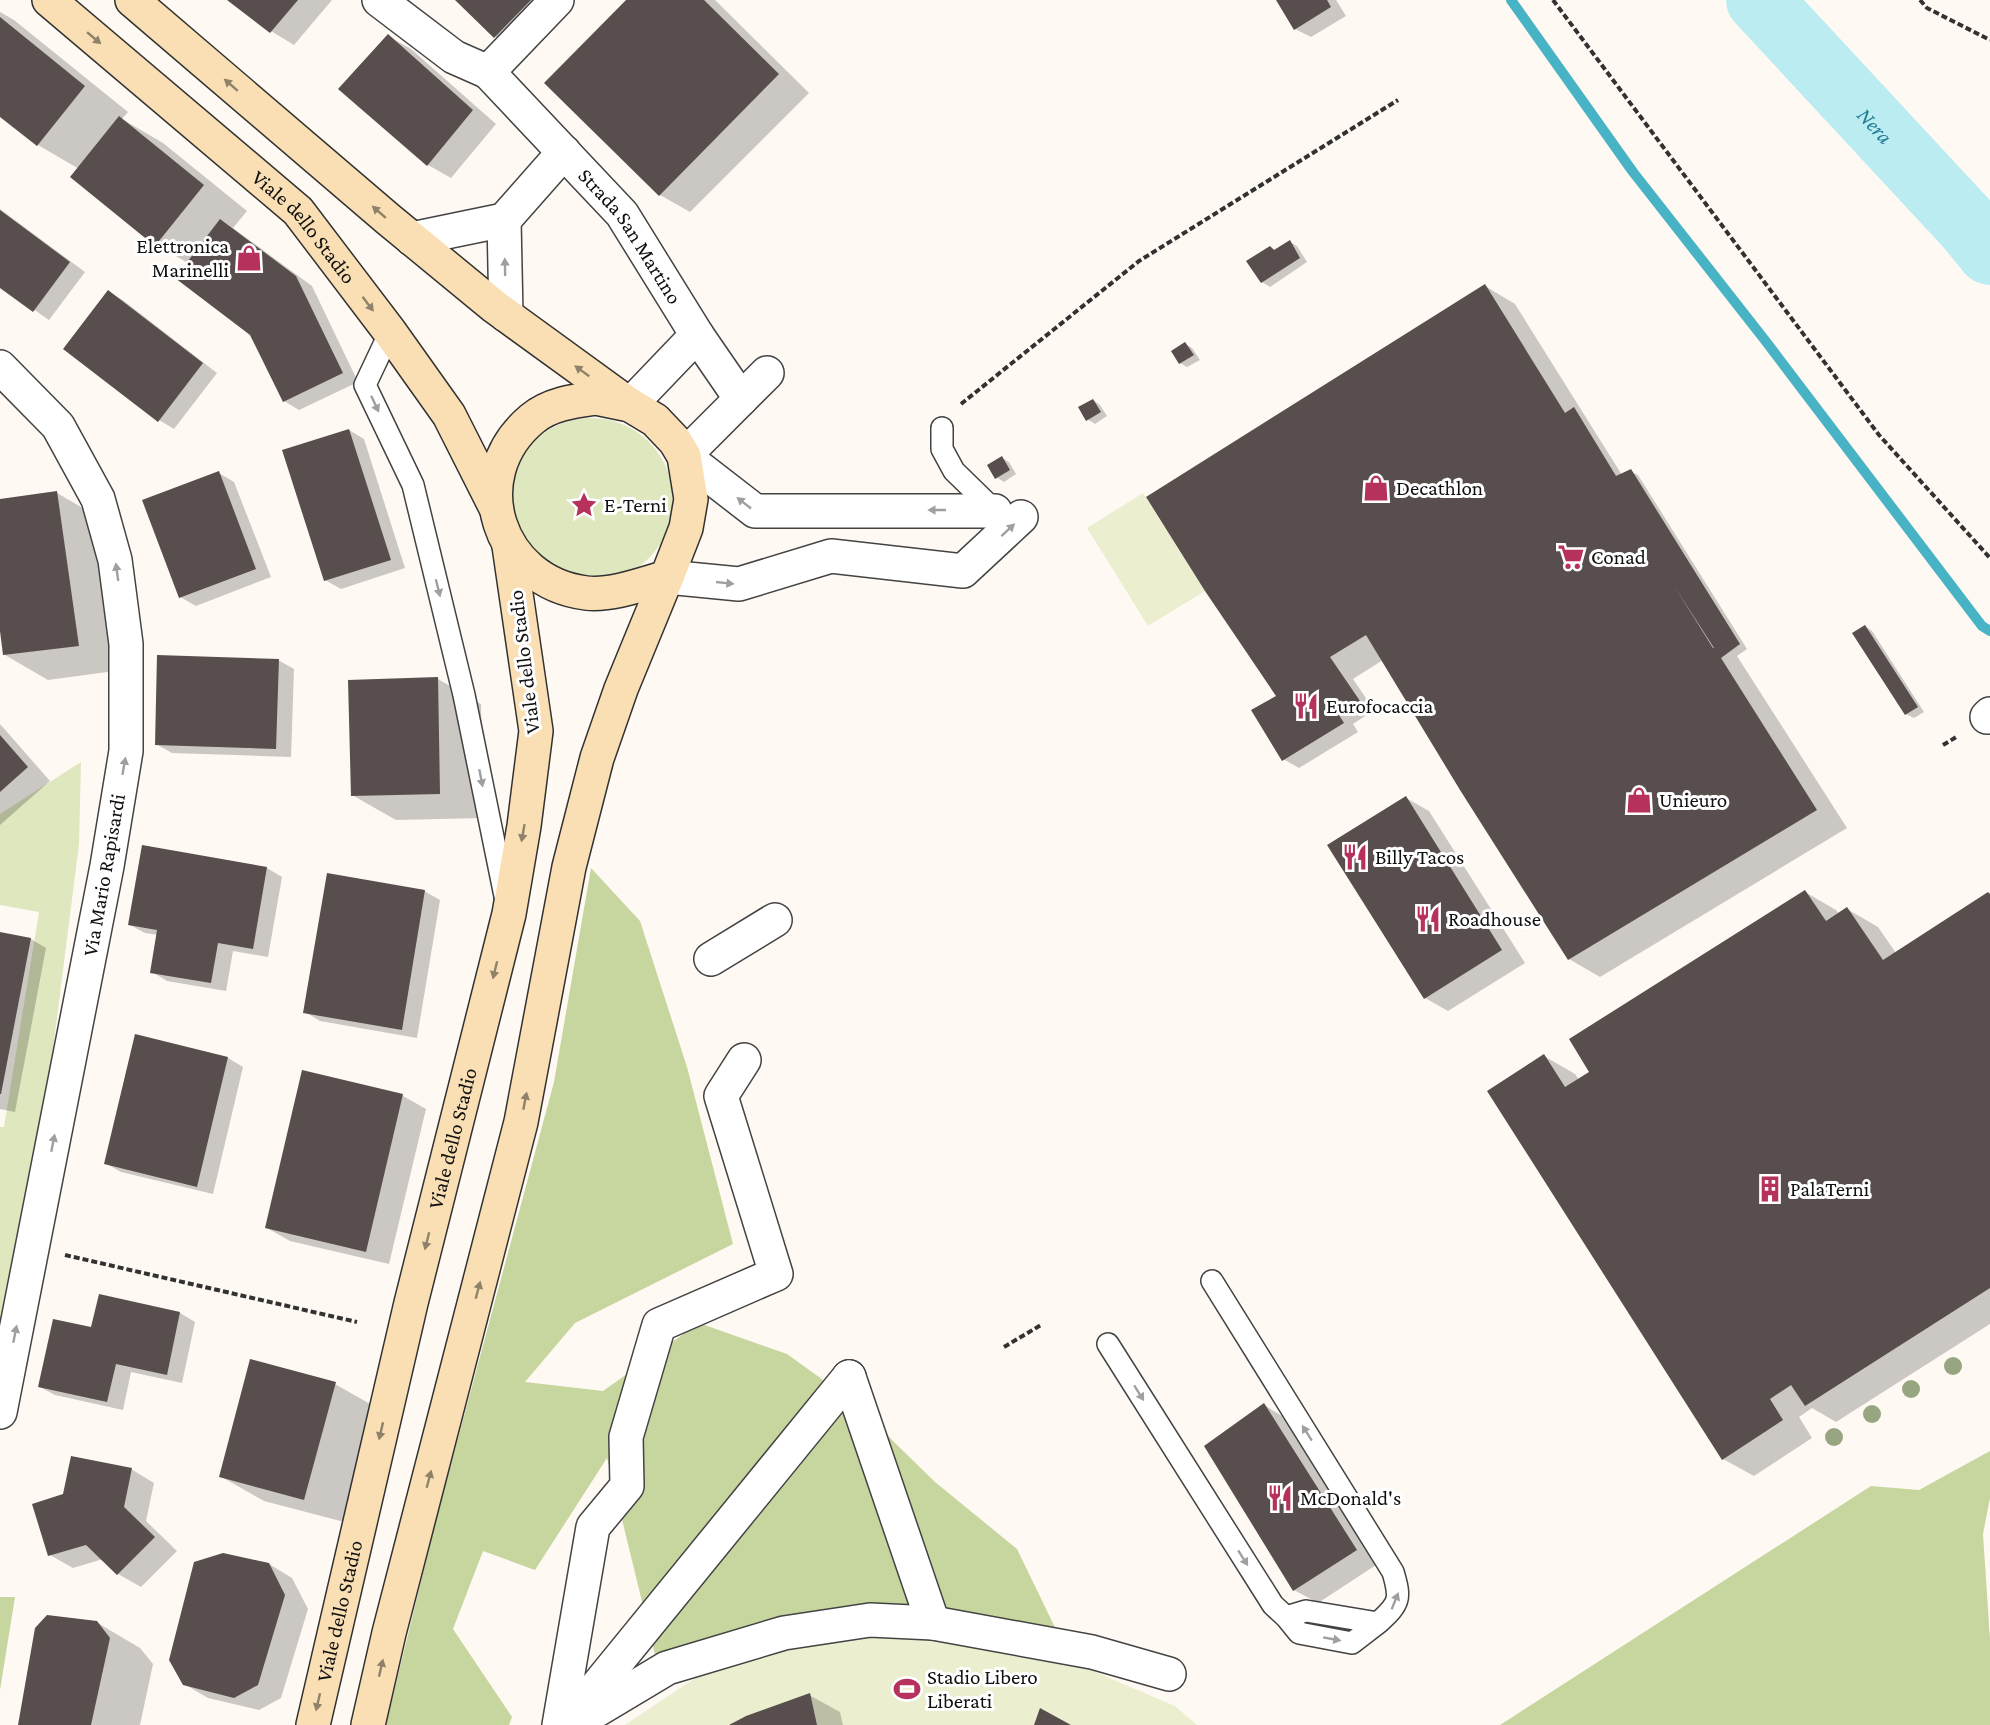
<svg xmlns="http://www.w3.org/2000/svg" width="1990" height="1725" viewBox="0 0 1990 1725" font-family="'Crimson Pro',serif">
<style>
.green{fill:#dee7be}
.forest{fill:#c7d69f}
.pitch{fill:#ecefcf}
.shadow{fill:#0003}
.lines{fill:none;stroke-linecap:round;stroke-linejoin:round}
.stream{stroke:#47b3c4;stroke-width:10}
.river{stroke:#bbecf2;stroke-width:66}
.building{fill:#574e4d;fill-rule:evenodd}
.lane-casing{stroke:#434343;stroke-width:24}
.street-casing{stroke:#434343;stroke-width:36}
.secondary-casing{stroke:#323232;stroke-width:36}
.path{stroke:#323232;stroke-width:4;stroke-dasharray:6 3;stroke-linecap:butt}
.lane{stroke:#fff;stroke-width:21}
.street{stroke:#fff;stroke-width:33}
.secondary{stroke:#f9dfb3;stroke-width:33}
.tree{fill:#97a681}
.oneway{fill:#90826a}
.oneway2{fill:#9f9f9f}
.labels{text-anchor:middle;stroke-width:6;stroke-linejoin:round;paint-order:stroke}
.street-label{font-size:21px;fill:#101010;stroke:#fff}
.poi-label{font-size:21px;fill:#101010;stroke:#fff;text-anchor:start}
.water-label{font-size:22px;font-style:italic;fill:#207f92;stroke:#fff}
</style>
<rect width="100%" height="100%" fill="#fef9f3"/>
<!-- green -->
<path class="green" d="M509 500a82 82 0 1 1 164 0a82 82 0 1 1-164 0Z
M81,762L79,844L47,1096L0,1340V1127H4L39,912L0,905V814Z"/>
<!-- forest -->
<path class="forest" d="M591,868L640,921L687,1067L733,1244L575,1323L525,1382L603,1391L699,1323L787,1354L866,1411L893,1441L935,1482L1017,1549L1063,1644L943,1612L657,1663L607,1458L535,1570L483,1551L453,1629L512,1717L509,1725H386L436,1520L554,1082Z
M1990,1451V1498L1983,1534L1990,1639V1725H1500L1871,1486L1919,1490Z
M0,1597H15L0,1690Z"/>
<!-- pitch -->
<path class="pitch" d="M1143,493L1205,591L1148,626L1087,528Z
M862,1630L1025,1642L1175,1706L1197,1725H625L704,1672Z"/>
<!-- shadow -->
<path class="shadow" d="M229,0H332L294,45L271,31Z
M457,0H567L518,50L495,36Z
M628,0H715L809,93L690,212L660,195Z
M1278,0H1336L1346,16L1311,37L1295,29Z
M0,12L14,20L128,112L122,119L163,143L247,211L233,228L312,286L358,382L299,410L284,401L251,334L188,263L155,244L79,169L38,145L0,115Z
M388,36L411,49L496,124L451,178L428,165Z
M0,209L85,272L49,320L0,286Z
M1290,242L1297,246L1307,262L1270,287L1262,282L1248,261L1270,247L1276,251Z
M1485,286L1515,304L1622,475L1630,471L1638,475L1747,649L1737,656L1847,828L1600,977L1569,959L1383,660L1353,679L1374,710L1353,724L1358,732L1299,768L1283,759L1277,697Z
M109,292L124,301L217,373L174,429L159,420Z
M1185,344L1192,348L1200,360L1187,367L1180,363Z
M1093,400L1100,405L1107,416L1095,424L1087,419Z
M349,430L364,439L405,568L341,589L325,580Z
M1002,458L1009,462L1016,474L1004,482L996,477Z
M219,473L234,482L271,577L196,606L180,597Z
M57,493L100,518L122,670L48,680L5,655L0,624V500Z
M1865,626L1872,631L1924,712L1914,718L1906,714Z
M278,660L294,669L291,757L172,753L156,744Z
M438,679L481,704L483,818L396,820L352,795Z
M0,724L50,781L0,825Z
M1406,798L1429,811L1525,963L1448,1011L1425,998Z
M267,868L282,877L268,957L233,951L226,991L167,981L152,972L158,935L145,933L130,925Z
M424,891L440,900L417,1038L320,1021L305,1012Z
M1805,892L1836,910L1839,914L1847,909L1878,927L1896,953L1990,894V1324L1836,1422L1812,1408L1799,1417L1812,1438L1754,1476L1723,1459L1544,1056L1575,1074L1579,1080L1591,1072Z
M0,933L31,939L46,948L15,1112L0,1109Z
M228,1058L243,1067L213,1194L121,1172L105,1163Z
M304,1072L403,1096L426,1109L389,1264L290,1241L267,1228Z
M180,1313L195,1322L182,1383L131,1372L123,1410L55,1395L40,1387Z
M335,1384L379,1409L348,1523L264,1501L220,1476Z
M1264,1405L1287,1419L1379,1563L1318,1603L1294,1590Z
M131,1469L154,1483L146,1521L177,1551L141,1587L118,1574L103,1559L73,1568L50,1555Z
M269,1564L292,1578L308,1609L281,1698L259,1710L208,1698L184,1684Z
M96,1622L140,1648L153,1664L140,1725H20Z
M809,1695L840,1712L843,1725H733Z"/>
<g class="lines">
<!-- stream -->
<path class="stream" d="M1511,0L1633,172L1764,339L1982,626L1990,631"/>
<!-- river -->
<path class="river" id="s1" d="M1759,0L1967,224L1990,252"/>
</g>
<!-- building -->
<path class="building" d="M227,0H298L270,33Z
M455,0H531L494,38Z
M626,0H704L779,74L659,196L544,83Z
M1276,0H1327L1331,7L1294,30Z
M0,17L85,86L37,146L0,117Z
M388,34L473,110L427,166L338,89Z
M119,116L204,185L155,246L70,177Z
M0,210L70,262L33,312L0,288Z
M220,219L296,276L343,373L283,402L250,335L175,278Z
M1290,240L1300,258L1261,283L1246,261L1270,246L1274,250Z
M1485,284L1565,413L1574,407L1616,476L1631,469L1740,644L1721,658L1817,810L1568,960L1460,790L1366,635L1330,657L1360,701L1339,715L1344,723L1282,761L1251,710L1276,696L1205,591L1146,497ZM1673,584L1714,648H1713Z
M108,290L203,363L158,422L63,349Z
M1185,342L1194,355L1179,364L1171,351Z
M1093,399L1101,412L1086,421L1078,407Z
M349,429L391,560L324,581L282,450Z
M1002,456L1010,470L995,479L987,465Z
M219,471L256,569L179,598L142,500Z
M57,491L79,646L3,655L0,631V499Z
M1865,625L1918,707L1905,715L1852,633Z
M157,655L279,659L276,749L155,745Z
M438,677L440,794L351,796L348,680Z
M0,735L28,767L0,792Z
M1406,796L1502,950L1424,999L1327,845Z
M142,845L267,867L253,949L218,943L211,983L150,973L157,930L128,925Z
M327,873L425,890L402,1030L303,1013Z
M1805,890L1826,921L1847,907L1883,960L1988,892L1990,894V1288L1805,1406L1791,1385L1770,1399L1783,1420L1722,1460L1487,1091L1544,1054L1565,1087L1589,1072L1569,1039Z
M0,932L31,938L1,1094H0Z
M135,1034L228,1057L197,1187L104,1164Z
M302,1070L403,1094L366,1252L265,1228Z
M99,1294L180,1312L167,1375L116,1364L107,1402L38,1387L53,1319L91,1327Z
M250,1359L336,1382L304,1500L219,1477Z
M1264,1403L1357,1550L1293,1591L1204,1446Z
M71,1456L132,1468L124,1507L155,1537L117,1575L86,1545L48,1556L32,1504L63,1494Z
M223,1553L269,1563L285,1595L258,1685L234,1698L183,1685L169,1660L194,1562Z
M47,1615L97,1621L110,1638L91,1725H18L35,1628Z
M810,1693L817,1725H729L746,1716Z
M1040,1708L1071,1725H1034Z"/>
<g class="lines">
<!-- lane casing -->
<g class="lane-casing">
<path id="lane" d="M390,332L365,385L413,485L464,695L505,896
M942,428V449L954,471L995,511
M1108,1344L1273,1605L1286,1617L1306,1611L1378,1623C1400,1603 1401,1599 1393,1572L1212,1281
M1286,1617L1299,1633L1352,1643L1378,1623"/>
</g>
<!-- street casing -->
<g class="street-casing">
<g id="street">
<path d="M379,0L454,57L488,72L557,0"/>
<path id="s2" d="M488,72L622,214L697,335L630,405"/>
<path d="M504,220L506,315"/>
<path d="M412,239L504,220L564,152"/>
<path d="M697,335L741,399"/>
<path d="M0,367L58,426L98,499L115,560L126,644V751L107,866L0,1412"/>
<path d="M767,373L684,456L755,511H995"/>
<path d="M667,577L739,584L831,556L963,571L1021,517"/>
<path d="M1987,717L1990,714"/>
<path d="M711,959L775,920"/>
<path d="M849,1377L933,1623"/>
<path d="M572,1717L849,1377"/>
<path d="M559,1725L593,1527L627,1486L626,1437L659,1325L776,1274L721,1096L744,1060"/>
<path d="M572,1725L667,1668L784,1633L870,1620L933,1623L1092,1652L1169,1674"/>
</g>
</g>
<!-- secondary casing -->
<g class="secondary-casing">
<g id="secondary">
<path id="s3" d="M49,0L298,211L390,332L449,415L496,508"/>
<path d="M132,0L388,219L495,307L630,405"/>
<path d="M596,398L630,405L655,420L675,441L684,456L691,499L686,528L667,577C643,584 611,596 586,593C498,582 463,477 532,419C550,404 574,401 596,398Z"/>
<path id="s4" d="M313,1725L411,1303L509,914L524,826L536,731L509,546"/>
<path d="M368,1725L389,1633L521,1122L569,867L597,758L621,689L667,577"/>
</g>
</g>
<!-- path -->
<path class="path" d="M1553,0L1879,435L1990,558
M1920,0L1927,8L1990,40
M961,404L1139,261L1398,100
M1943,745L1958,736
M65,1255L357,1322
M1004,1347L1041,1325"/>
<!-- lane -->
<use href="#lane" class="lane"/>
<!-- street -->
<use href="#street" class="street"/>
<!-- secondary -->
<use href="#secondary" class="secondary"/>
</g>
<!-- trees -->
<g class="tree">
<circle cx="1953" cy="1366" r="9"/>
<circle cx="1911" cy="1389" r="9"/>
<circle cx="1872" cy="1414" r="9"/>
<circle cx="1834" cy="1437" r="9"/>
</g>
<!-- one-way arrows -->
<defs><path id="oneway-solid" d="M-6-.8H1V-3.2L6.5 0L1 3.2V.8H-6Z" transform="scale(1.5)"/></defs>
<g class="oneway">
<use href="#oneway-solid" transform="translate(94 38) rotate(40)"/>
<use href="#oneway-solid" transform="translate(231 85) rotate(-139)"/>
<use href="#oneway-solid" transform="translate(379 212) rotate(-139)"/>
<use href="#oneway-solid" transform="translate(368 304) rotate(53)"/>
<use href="#oneway-solid" transform="translate(582 371) rotate(-144)"/>
<use href="#oneway-solid" transform="translate(523 833) rotate(100)"/>
<use href="#oneway-solid" transform="translate(495 970) rotate(104)"/>
<use href="#oneway-solid" transform="translate(525 1101) rotate(-79)"/>
<use href="#oneway-solid" transform="translate(427 1241) rotate(104)"/>
<use href="#oneway-solid" transform="translate(478 1290) rotate(-75)"/>
<use href="#oneway-solid" transform="translate(381 1431) rotate(103)"/>
<use href="#oneway-solid" transform="translate(429 1479) rotate(-75)"/>
<use href="#oneway-solid" transform="translate(381 1668) rotate(-77)"/>
<use href="#oneway-solid" transform="translate(318 1702) rotate(103)"/>
</g>
<g class="oneway2">
<use href="#oneway-solid" transform="translate(505 267) rotate(-91)"/>
<use href="#oneway-solid" transform="translate(375 404) rotate(65)"/>
<use href="#oneway-solid" transform="translate(744 503) rotate(-142)"/>
<use href="#oneway-solid" transform="translate(937 510) rotate(180)"/>
<use href="#oneway-solid" transform="translate(1008 530) rotate(-43)"/>
<use href="#oneway-solid" transform="translate(117 572) rotate(-98)"/>
<use href="#oneway-solid" transform="translate(725 583) rotate(6)"/>
<use href="#oneway-solid" transform="translate(438 588) rotate(76)"/>
<use href="#oneway-solid" transform="translate(124 766) rotate(-80)"/>
<use href="#oneway-solid" transform="translate(481 778) rotate(79)"/>
<use href="#oneway-solid" transform="translate(53 1143) rotate(-79)"/>
<use href="#oneway-solid" transform="translate(15 1334) rotate(-79)"/>
<use href="#oneway-solid" transform="translate(1139 1393) rotate(58)"/>
<use href="#oneway-solid" transform="translate(1307 1433) rotate(-122)"/>
<use href="#oneway-solid" transform="translate(1243 1558) rotate(58)"/>
<use href="#oneway-solid" transform="translate(1395 1601) rotate(-68)"/>
<use href="#oneway-solid" transform="translate(1332 1639) rotate(10)"/>
</g>
<!-- icons -->
<defs>
<g id="shop-bare" transform="scale(2.07)"><path d="M-5-2.5h2.3a2.7 3.5 0 0 1 5.4 0H5L5.5 6h-11ZM-1.5-2.5h3a1.5 2.3 0 0 0-3 0Z" fill="#b6315b" stroke="#fff" stroke-width="2.5" paint-order="stroke"/></g>
<g id="sight-bare" transform="scale(2.07)"><path d="M0-6L1.8-2.2L6-1.7L2.9 1.2L3.7 5.4L0 3.3L-3.7 5.4L-2.9 1.2L-6-1.7L-1.8-2.2Z" fill="#b6315b" stroke="#fff" stroke-width="2.5" paint-order="stroke"/></g>
<g id="supermarket-bare" transform="scale(2.07)"><path d="M-6-5.5h2.5l.6 2H6L4.5 2H-2.5L-4.4-4H-6ZM-1.5 3.2a1.3 1.3 0 1 0 .1 0ZM3 3.2a1.3 1.3 0 1 0 .1 0Z" fill="#b6315b" stroke="#fff" stroke-width="2.5" paint-order="stroke"/></g>
<g id="restaurant-bare" transform="scale(2.07)"><path d="M-5-6h1v4h1v-4h1v4h1v-4h1v5L-1.5 .5V6h-2V.5L-5-1ZM5-6V6H3V1.5H1.5Q1.5-4 5-6Z" fill="#b6315b" stroke="#fff" stroke-width="2.5" paint-order="stroke"/></g>
<g id="building-bare" transform="scale(2.07)"><path d="M-4-6H4V6H1V3H-1V6H-4ZM-2.5-4.3h1.7v1.8h-1.7ZM.8-4.3h1.7v1.8H.8ZM-2.5-1h1.7V.8h-1.7ZM.8-1h1.7V.8H.8Z" fill="#b6315b" stroke="#fff" stroke-width="2.5" paint-order="stroke"/></g>
<g id="stadium-bare" transform="scale(2.07)"><path d="M0-5a6.5 5 0 1 0 0 10a6.5 5 0 1 0 0-10ZM-3.5-1.8h7v3.6h-7Z" fill="#b6315b" stroke="#fff" stroke-width="2.5" paint-order="stroke"/></g>
</defs>
<g fill-rule="evenodd">
<use href="#shop-bare" x="249" y="258"/>
<use href="#shop-bare" x="1376" y="488"/>
<use href="#sight-bare" x="584" y="505"/>
<use href="#supermarket-bare" x="1571" y="557"/>
<use href="#restaurant-bare" x="1306" y="706"/>
<use href="#shop-bare" x="1639" y="800"/>
<use href="#restaurant-bare" x="1355" y="857"/>
<use href="#restaurant-bare" x="1428" y="919"/>
<use href="#building-bare" x="1770" y="1189"/>
<use href="#restaurant-bare" x="1280" y="1498"/>
<use href="#stadium-bare" x="907" y="1689"/>
</g>
<g class="labels">
<!-- street labels -->
<g class="street-label">
<text dy="7" stroke="none"><textPath href="#s3" startOffset="342">Viale dello Stadio</textPath></text>
<text dy="7" stroke="none"><textPath href="#s2" startOffset="218">Strada San Martino</textPath></text>
<text transform="translate(524 662) rotate(-97)" y="7">Viale dello Stadio</text>
<text transform="translate(104 875) rotate(-80)" y="7">Via Mario Rapisardi</text>
<text dy="7" stroke="none"><textPath href="#s4" startOffset="603">Viale dello Stadio</textPath></text>
<text dy="7" stroke="none"><textPath href="#s4" startOffset="117">Viale dello Stadio</textPath></text>
</g>
<!-- poi labels -->
<g class="poi-label">
<text x="229" y="253" text-anchor="end">Elettronica<tspan x="229" dy="24">Marinelli</tspan></text>
<text x="1396" y="495">Decathlon</text>
<text x="604" y="512">E-Terni</text>
<text x="1591" y="564">Conad</text>
<text x="1326" y="713">Eurofocaccia</text>
<text x="1659" y="807">Unieuro</text>
<text x="1375" y="864">Billy Tacos</text>
<text x="1448" y="926">Roadhouse</text>
<text x="1790" y="1196">PalaTerni</text>
<text x="1300" y="1505">McDonald's</text>
<text x="927" y="1684">Stadio Libero<tspan x="927" dy="24">Liberati</tspan></text>
</g>
<!-- water labels -->
<g class="water-label">
<text dy="8" stroke="none"><textPath href="#s1" startOffset="171">Nera</textPath></text>
</g>
</g>
</svg>
